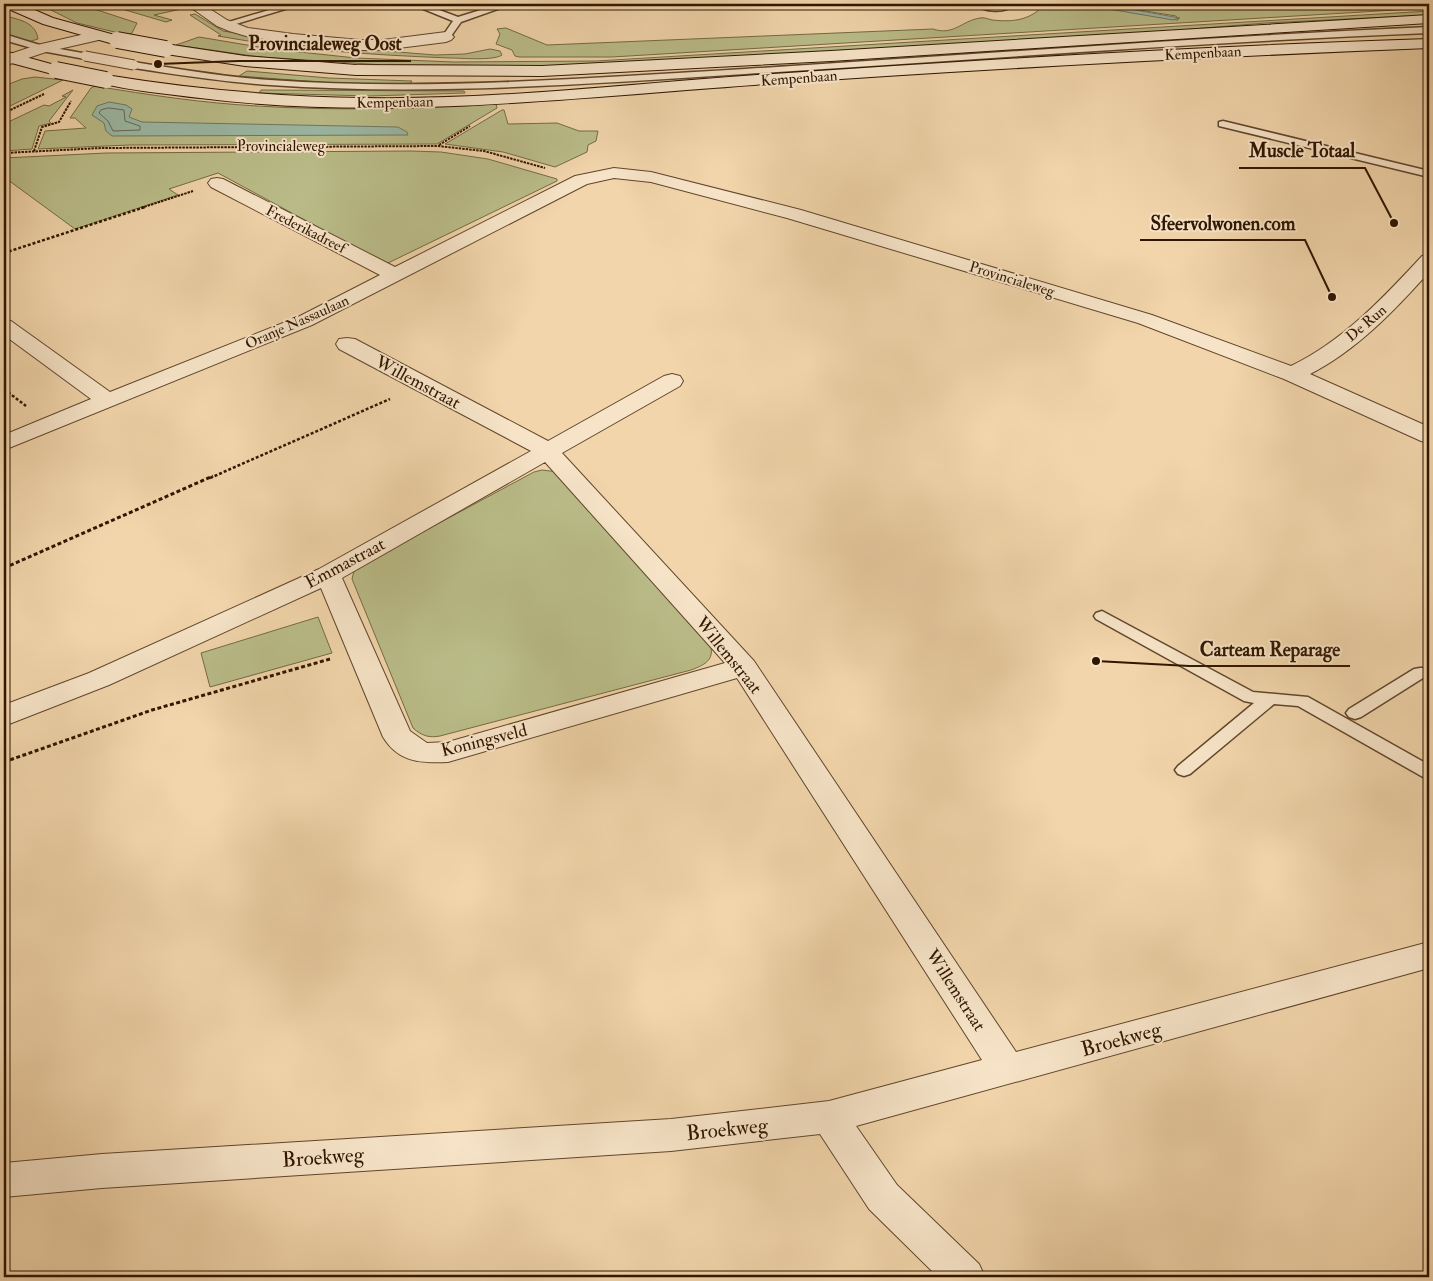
<svg xmlns="http://www.w3.org/2000/svg" width="1433" height="1281" viewBox="0 0 1433 1281" font-family="'IM FELL Double Pica',serif">
<style>
.green{fill:#babd89;stroke:#756a44}
.water{fill:#9cb9a6;stroke:#717864}
.lines{fill:none;stroke-linecap:round;stroke-linejoin:round}
.shore{stroke:#666853;stroke-width:1}
.service-casing{stroke:#60462b;stroke-width:3}
.minor-casing{stroke:#60462b;stroke-width:2}
.tertiary-casing{stroke:#60462b;stroke-width:2}
.secondary-casing{stroke:#301600;stroke-width:2}
.path-far2{stroke:#301600;stroke-width:2;stroke-dasharray:2.5 1;stroke-linecap:butt}
.path-far1{stroke:#301600;stroke-width:2.5;stroke-dasharray:3 2;stroke-linecap:butt}
.path{stroke:#301600;stroke-width:3;stroke-dasharray:4 2.5;stroke-linecap:butt}
.service{fill:#f7e4c8;fill-rule:evenodd}
.minor{fill:#f7e4c8;fill-rule:evenodd}
.tertiary{fill:#f7e4c8;fill-rule:evenodd}
.secondary{fill:#f7e4c8;fill-rule:evenodd}
.service-bridge-casing{stroke:#60462b;stroke-width:11;stroke-linecap:butt}
.secondary-bridge-casing{stroke:#301600;stroke-width:18;stroke-linecap:butt}
.service-bridge{stroke:#f7e4c8;stroke-width:9}
.secondary-bridge{stroke:#f7e4c8;stroke-width:16}
.labels{text-anchor:middle;stroke-width:4;stroke-linejoin:round;paint-order:stroke}
.far-street-label{font-size:15px;fill:#301600;stroke:#f7e4c8}
.street-label{font-size:18px;fill:#301600;stroke:#f7e4c8}
.near-street-label{font-size:21px;fill:#301600;stroke:#f7e4c8}
.leader{fill:none;stroke:#301600;stroke-width:2}
.callout-dot{fill:#301600;stroke:#f7e4c8;stroke-width:2}
.callout-label{font-size:19px;text-anchor:middle;font-weight:bold;fill:#301600;stroke:#f7e4c8;stroke-width:4;stroke-linejoin:round;paint-order:stroke}
</style>
<rect width="100%" height="100%" fill="#f2d5ab"/>
<filter id="stains"><feTurbulence type="fractalNoise" baseFrequency=".004" numOctaves="4"/><feColorMatrix values="0 0 0 0 .2 0 0 0 0 .09 0 0 0 0 .02 0 0 0 .5 -.17"/></filter>
<radialGradient id="worn" r=".72"><stop offset=".6" stop-color="#630" stop-opacity="0"/><stop offset="1" stop-color="#630" stop-opacity=".3"/></radialGradient>
<!-- green -->
<path class="green" d="M39,4H79L137,23L132,33L127,35L77,23Z
M105,4H180L186,8L154,15L172,20L166,22Z
M1037,4H1080L1178,20L1176,16L1102,4H1429V8L612,57H519L515,56L512,50L496,44L500,34L497,29L506,28L547,45L933,29C954,36 961,21 980,18C984,17 988,19 992,20C1011,22 1028,21 1042,7Z
M1429,11V15L1266,23L1155,32L605,66L384,65L260,57L176,45L199,37L271,49L356,58L454,62L596,61Z
M195,14L223,31L312,45L435,55L465,54L490,49L500,51L502,55C493,61 462,58 450,58C372,55 295,50 218,36L221,35L190,15Z
M4,16C18,19 36,22 38,39L28,42L4,34Z
M247,71L329,78L412,81L410,84L332,83L239,76Z
M35,77L63,80L4,109V86L22,79Z
M95,86C149,95 203,103 257,106C337,111 417,109 496,104L497,108L437,144L129,145L38,149L45,131L86,128L75,118H70L91,88Z
M73,90L49,121L51,123L39,126L32,149L4,151V124L44,105L49,106L66,97L62,96Z
M261,90L464,91L465,93L370,96L259,93Z
M502,110H504L508,124L557,123L579,131H598L596,141L588,145L587,152L555,167L503,152L445,144Z
M411,151L441,152L488,159L557,179V181L386,264L218,173L169,189L178,195L75,229L4,177V158L106,153Z
M542,470L558,472L709,640C716,659 707,664 691,670L440,736C429,738 422,736 413,728L352,579L354,571L361,565L534,472Z
M318,617L332,653L210,687L201,653Z"/>
<!-- water -->
<path class="water" d="M1080,4H1102L1180,18L1173,20Z
M109,102L126,105L132,109L129,117L142,122L398,127L407,132L408,135L112,136L106,131L104,123L92,115L97,106Z"/>
<g class="lines">
<!-- shore -->
<path class="shore" d="M109,108L124,110L125,121L140,126V130L113,131L108,121L99,113L101,110Z"/>
<!-- service casing -->
<g class="service-casing">
<path id="service" d="M289,4H302L226,27L222,24Z
M432,4H445L434,8L458,17L500,4H512L461,22L449,39L446,40L442,37L453,21L421,8Z
M973,4H1016C1006,14 984,12 973,4Z
M1429,27V33C1201,42 973,60 745,74C587,84 428,96 270,85C224,82 179,75 134,68L129,65L134,62C179,69 224,77 270,80C428,91 587,78 745,69C973,55 1201,37 1429,27Z
M4,34L43,46L88,54L90,56L85,59L42,51L4,40Z
M1223,121L1429,171V177L1219,126V122Z
M1102,611L1253,692L1308,697L1429,765V779L1423,777L1298,706L1274,704L1190,774L1184,776L1178,774L1175,770L1178,766L1254,703L1244,701L1096,619L1094,616L1096,613Z
M1420,668H1429V678H1423L1361,717L1355,719L1349,717L1346,713L1349,709L1414,669Z"/>
</g>
<!-- minor casing -->
<g class="minor-casing">
<path id="minor" d="M186,4H202L227,20L248,28L293,34L360,40H383L446,32L451,34L454,37L451,40L446,42L383,50H360L293,44L246,36L229,31L217,26Z
M614,168L651,172L801,210L1152,315L1291,366C1343,341 1384,297 1422,256L1429,254V272C1396,309 1356,351 1310,374L1429,427V443L1421,441L1284,379L1138,323L787,218L651,182L614,178L587,184L312,325L4,450V435L91,399L4,335V319L11,321L110,392L298,317L380,275L211,187L208,183L211,179L217,178L223,179L395,267L575,176Z
M347,338L355,339L548,441L664,376L672,374L680,376L683,381L680,386L562,453L754,661L1016,1052L1429,942V968L856,1126L897,1185L979,1264L985,1277H938L869,1209L820,1134L671,1151L102,1188L4,1197V1163L102,1154L671,1119L829,1101L982,1060L737,678L448,762C421,763 399,763 383,737L321,588L109,685L4,726V705L89,673L319,569L531,451L339,349L336,344L339,339ZM545,462L725,663L448,742L427,743L410,731L342,578Z"/>
</g>
<!-- tertiary casing -->
<g class="tertiary-casing">
<path id="tertiary" d="M98,31L103,33L106,36L103,39L46,52L4,66V56L37,45Z"/>
</g>
<!-- secondary casing -->
<g class="secondary-casing">
<path id="secondary" d="M4,4H21L53,18L122,37L125,40L122,43L117,45L43,24L4,7Z
M1429,15V23L831,61L542,76L356,75L245,66L166,54L161,52L158,49L161,46L166,44L245,56L356,65L542,66L831,51Z
M1429,39V48C1204,57 979,69 754,85C570,98 384,121 200,98C167,94 133,91 100,83L98,80L100,77L106,75C192,89 278,97 365,98C496,100 626,84 757,75C981,60 1205,46 1429,39Z
M4,51L62,67L64,70L62,73L56,75L4,61Z"/>
</g>
<!-- path-far2 -->
<path class="path-far2" d="M1147,4L1176,9
M4,113L44,94
M439,145L470,126
M34,151L42,127L59,122L71,101
M4,153L101,148L438,146L484,151L545,168
M141,208L193,191"/>
<!-- path-far1 -->
<path class="path-far1" d="M4,253L145,207
M4,389L26,406
M210,478L390,399"/>
<!-- path -->
<path class="path" d="M4,568L213,476
M4,762L152,710L330,659"/>
<!-- service -->
<use href="#service" class="service"/>
<!-- minor -->
<use href="#minor" class="minor"/>
<!-- tertiary -->
<use href="#tertiary" class="tertiary"/>
<!-- secondary -->
<use href="#secondary" class="secondary"/>
<!-- service-bridge casing -->
<g class="service-bridge-casing">
<path id="service-bridge" d="M85,56L134,65"/>
</g>
<!-- secondary-bridge casing -->
<g class="secondary-bridge-casing">
<path id="secondary-bridge" d="M117,40L166,49
M56,70L106,80"/>
</g>
<!-- service-bridge -->
<use href="#service-bridge" class="service-bridge"/>
<!-- secondary-bridge -->
<use href="#secondary-bridge" class="secondary-bridge"/>
</g>
<g class="labels">
<!-- far-street labels -->
<g class="far-street-label">
<text transform="translate(1203 53) rotate(-3)" y="5">Kempenbaan</text>
<text transform="translate(799 78) rotate(-4)" y="5">Kempenbaan</text>
<text transform="translate(395 102) rotate(-1)" y="5">Kempenbaan</text>
<text x="281" y="151">Provincialeweg</text>
<text transform="translate(306 229) rotate(27)" y="5">Frederikadreef</text>
<text transform="translate(1012 279) rotate(17)" y="5">Provincialeweg</text>
<text transform="translate(297 322) rotate(-24)" y="5">Oranje Nassaulaan</text>
<text transform="translate(1366 323) rotate(-40)" y="5">De Run</text>
</g>
<!-- street labels -->
<g class="street-label">
<text transform="translate(418 382) rotate(28)" y="6">Willemstraat</text>
<text transform="translate(345 563) rotate(-28)" y="6">Emmastraat</text>
<text transform="translate(729 655) rotate(51)" y="6">Willemstraat</text>
<text transform="translate(484 740) rotate(-14)" y="6">Koningsveld</text>
<text transform="translate(956 990) rotate(57)" y="6">Willemstraat</text>
</g>
<!-- near-street labels -->
<g class="near-street-label">
<text transform="translate(1121 1039) rotate(-15)" y="7">Broekweg</text>
<text transform="translate(727 1129) rotate(-6)" y="7">Broekweg</text>
<text transform="translate(323 1157) rotate(-4)" y="7">Broekweg</text>
</g>
</g>
<!-- callouts -->
<path class="leader" d="M158 64L238 61H411M1394 223L1365 168H1239M1332 297L1305 240H1140M1096 661L1189 666H1350"/>
<g class="callout-dot">
<circle cx="158" cy="64" r="5"/>
<circle cx="1394" cy="223" r="5"/>
<circle cx="1332" cy="297" r="5"/>
<circle cx="1096" cy="661" r="5"/>
</g>
<g class="callout-label">
<text x="325" y="50">Provincialeweg Oost</text>
<text x="1302" y="157">Muscle Totaal</text>
<text x="1223" y="230">Sfeervolwonen.com</text>
<text x="1270" y="656">Carteam Reparage</text>
</g>
<!-- margin -->
<rect width="1433" height="1281" fill="none" stroke="#f2d5ab" stroke-width="20"/>
<rect x="5" y="5" width="1423" height="1271" fill="none" stroke="#301600" stroke-width="2.5"/>
<rect x="10" y="10" width="1413" height="1261" fill="none" stroke="#301600"/>
<rect width="100%" height="100%" filter="url(#stains)"/>
<rect width="100%" height="100%" fill="url(#worn)"/>
</svg>
